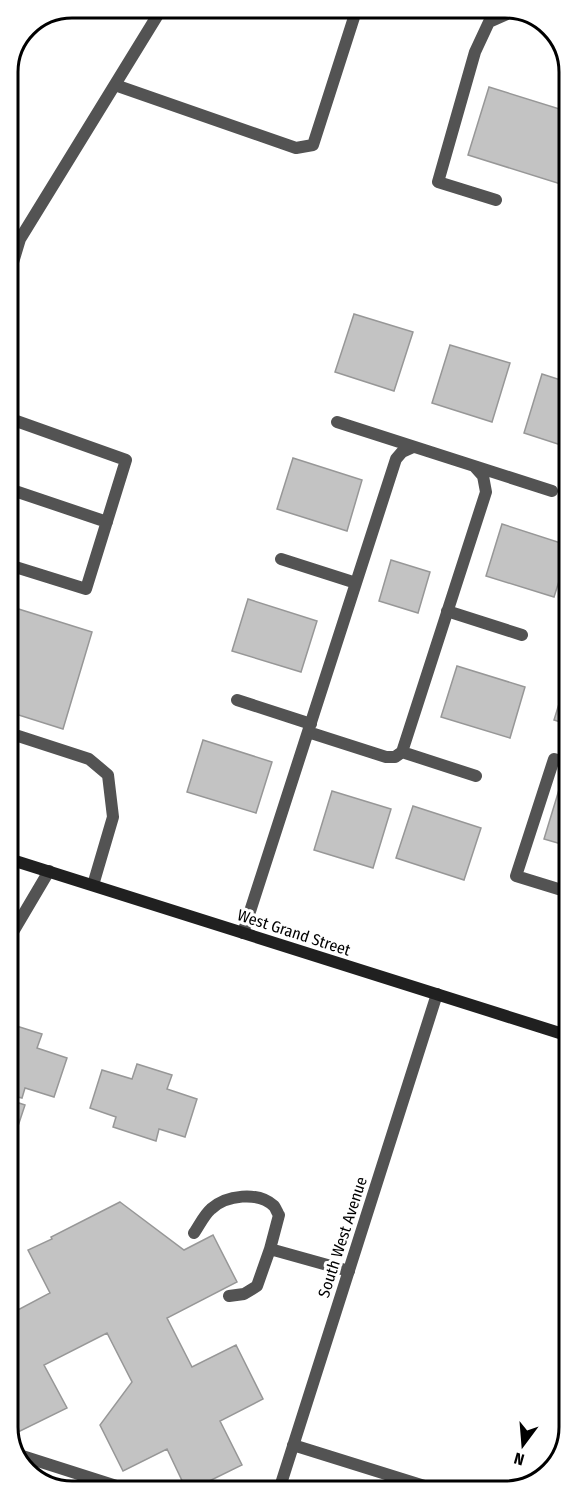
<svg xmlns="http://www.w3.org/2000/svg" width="577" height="1499" viewBox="0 0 577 1499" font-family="'Fira Sans Condensed',sans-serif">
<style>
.building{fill:#c3c3c3;stroke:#979797;stroke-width:1.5}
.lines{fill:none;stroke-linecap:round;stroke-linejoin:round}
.service{stroke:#535353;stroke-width:12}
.minor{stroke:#535353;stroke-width:12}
.secondary{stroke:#202020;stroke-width:12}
.labels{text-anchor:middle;stroke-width:6;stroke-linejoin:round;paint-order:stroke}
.street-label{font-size:16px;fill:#000;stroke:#fff}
.rim{fill:none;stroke:#000;stroke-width:3}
</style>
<rect width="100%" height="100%" fill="#fff"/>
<!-- building -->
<path class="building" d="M489,87L566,111L567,186L468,155Z
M354,314L413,332L394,391L335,372Z
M450,345L510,363L492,422L432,403Z
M542,374L567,382V447L524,433Z
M293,458L362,480L347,531L277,509Z
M502,524L567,545V556L554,597L486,576Z
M391,560L430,572L418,613L379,601Z
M248,599L317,621L301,672L232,651Z
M9,606L92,632L63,729L9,712Z
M457,666L525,687L510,738L441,717Z
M568,675V722L567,724L554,720Z
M203,740L272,762L256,813L187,792Z
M562,780L568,782V846L544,839Z
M332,791L391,809L373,868L314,850Z
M413,806L481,828L464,880L396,858Z
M10,1024L42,1034L37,1048L67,1058L54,1097L25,1088L22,1098L10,1095Z
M137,1064L172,1075L167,1089L197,1099L185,1137L159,1129L156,1141L113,1127L116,1117L90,1108L102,1070L132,1079Z
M10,1100L25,1105L10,1150Z
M120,1202L184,1250L213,1235L237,1282L167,1318L192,1367L236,1345L263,1399L220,1421L242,1465L191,1490L187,1491L167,1449L123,1471L100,1425L132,1382L107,1333L44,1365L67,1408L12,1435L11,1433L10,1300L16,1311L50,1293L28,1250L52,1239L51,1237Z"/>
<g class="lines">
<!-- service -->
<path class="service" d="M115,85L296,148L313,145L357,8
M496,200L438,182L475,52L489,22L516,10
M8,279L20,239L162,8
M8,418L126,460L86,589L9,565
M337,422L552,491
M9,489L107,522
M281,559L356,583
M447,611L522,635
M237,700L311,724
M308,732L386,757H395L402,752L486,492L483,476L475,467
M9,733L89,759L108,775L113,817L93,885
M402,752L476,776
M568,763L554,759L516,876L568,892
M243,933L396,459L402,452L413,447
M10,937L49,871
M194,1233C199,1226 204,1215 211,1209C226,1195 258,1191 274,1206C275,1207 278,1214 279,1215L270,1249
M229,1296L244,1294L257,1286L270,1249L349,1271
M16,1454L132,1491"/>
<!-- minor -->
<path class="minor" d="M293,1445L434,1489
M279,1490L437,994"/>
<!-- secondary -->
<path class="secondary" d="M9,859L569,1036"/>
</g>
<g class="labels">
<!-- street labels -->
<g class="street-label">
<text transform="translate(294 932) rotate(18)" y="6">West Grand Street</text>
<text transform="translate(342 1237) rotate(-72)" y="6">South West Avenue</text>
</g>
</g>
<!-- crop -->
<path d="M0 0H577V1499H0ZM72 18H505A54 54 0 0 1 559 72V1427A54 54 0 0 1 505 1481H72A54 54 0 0 1 18 1427V72A54 54 0 0 1 72 18Z" fill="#fff" fill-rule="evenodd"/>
<path class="rim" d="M72 18H505A54 54 0 0 1 559 72V1427A54 54 0 0 1 505 1481H72A54 54 0 0 1 18 1427V72A54 54 0 0 1 72 18Z"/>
<!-- north arrow -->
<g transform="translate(523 1445) rotate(196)" stroke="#ffffff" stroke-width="4.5" paint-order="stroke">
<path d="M0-4.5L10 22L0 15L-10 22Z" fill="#000000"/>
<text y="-9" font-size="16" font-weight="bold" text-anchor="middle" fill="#000000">N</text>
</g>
</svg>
